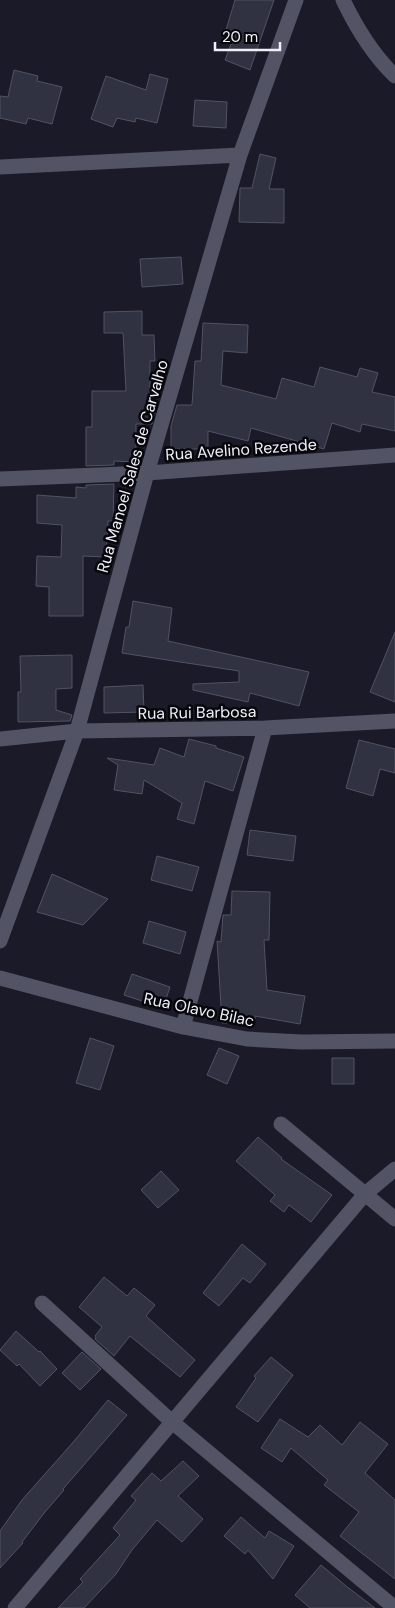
<svg xmlns="http://www.w3.org/2000/svg" width="395" height="1608" viewBox="0 0 395 1608" font-family="'DM Sans',sans-serif">
<style>
.building{fill:#303141;stroke:#515263}
.lines{fill:none;stroke-linecap:round;stroke-linejoin:round}
.minor{stroke:#525364;stroke-width:15}
.labels{text-anchor:middle;stroke-width:5;stroke-linejoin:round;paint-order:stroke}
.street-label{font-size:16px;fill:#eeeff9;stroke:#06060b}
</style>
<rect width="100%" height="100%" fill="#1a1a28"/>
<!-- building -->
<path class="building" d="M235,0H274L250,70L225,60L234,36L225,33Z
M14,70L38,76L37,81L62,87L52,124L28,118L26,124L0,118V96L8,97Z
M150,74L168,79L157,123L136,118L135,122L117,118L113,127L91,119L106,76L146,90Z
M195,100L227,102L226,128L193,126Z
M260,154L276,158L269,189H284V223L239,222L240,188H252Z
M181,257L183,284L142,287L140,259Z
M142,311V335H154L155,361H150V405H157L152,424H136V462L114,461V465L86,466V427H92V391H126L123,333H104V312Z
M203,323L248,325L247,353L223,351L221,385L276,399L282,378L314,387L320,367L357,377L360,368L378,373L372,392L395,397V431L362,424L360,432L332,423L324,449L251,428L248,441L208,431V449H171V426L177,405H192L195,361H201Z
M114,484L113,521H108L106,557L83,556V616H49V587L36,586L37,556L61,557L62,525L37,523V495L76,498V487L86,488V485Z
M133,601L172,608L168,641L309,672L299,706L250,693L248,702L193,690V684L239,682V671L122,653L126,627H129Z
M395,632V702L370,692Z
M72,655V688L56,689V710L72,715L70,721L18,722V692H21L20,656Z
M143,685L144,712L104,713V687Z
M189,739L216,746V748L244,757L233,791L205,781L194,824L177,819L182,803L144,780L142,794L114,790L118,765L107,758L154,765L160,748L184,757Z
M359,740L395,749V773L380,769L373,796L346,788Z
M250,830L296,836L293,861L247,855Z
M157,856L199,867L192,891L151,880Z
M52,874L79,886L108,899L83,925L37,912Z
M232,891L270,892L269,940H264L267,990L305,996L300,1024L255,1016V1022L222,1023L217,941L221,942L223,915H231Z
M149,921L186,932L180,954L143,943Z
M132,974L170,987L163,1008L124,995Z
M90,1038L114,1046L100,1090L76,1083Z
M219,1048L239,1056L227,1084L207,1075Z
M332,1058H354V1084H332Z
M258,1137L282,1158L281,1159L332,1195L311,1222L289,1205L284,1212L270,1201L275,1195L236,1161Z
M161,1171L179,1190L158,1208L141,1190Z
M242,1244L266,1264L250,1283L243,1278L219,1306L203,1293Z
M104,1277L127,1296L134,1288L155,1305L146,1316L195,1360L180,1377L130,1336L114,1356L95,1339L96,1338L95,1336L102,1327L79,1307Z
M16,1331L39,1352L40,1351L57,1369L40,1386L19,1364L17,1366L0,1350Z
M82,1352L101,1369L80,1390L62,1373Z
M271,1357L293,1375L258,1422L236,1407L256,1378L254,1376Z
M108,1400L127,1415L63,1489L64,1490L45,1512L22,1542L23,1543L0,1568V1531L22,1500L75,1440Z
M280,1419L308,1437L320,1425L342,1445L360,1422L388,1444L365,1473L395,1500V1579L340,1536L359,1512L324,1485L328,1480L291,1448L282,1462L261,1448Z
M183,1461L199,1476L178,1496L203,1519L182,1542L157,1520L132,1550L116,1574L84,1608H58L83,1582L80,1579L120,1535L113,1528L136,1500L131,1496L152,1473L161,1481Z
M241,1517L265,1538L269,1531L294,1546L273,1579L248,1550L245,1554L224,1536Z
M321,1565L346,1586L375,1608H310L295,1595Z"/>
<g class="lines">
<!-- minor -->
<path class="minor" d="M343,0C356,27 373,55 395,76
M0,167L240,155
M0,479L147,473L395,455
M0,739L77,731L265,728L395,721
M0,941L77,731L147,473L240,155L296,0
M0,978L183,1027L247,1039L301,1042L395,1041
M183,1027L265,728
M281,1124L395,1219
M42,1303L171,1421L395,1608
M15,1608L365,1194L395,1169"/>
</g>
<g class="labels">
<!-- street labels -->
<g class="street-label">
<text transform="translate(241 449) rotate(-4)" y="6">Rua Avelino Rezende</text>
<text transform="translate(132 466) rotate(-74)" y="6">Rua Manoel Sales de Carvalho</text>
<text transform="translate(197 712) rotate(-1)" y="6">Rua Rui Barbosa</text>
<text transform="translate(199 1009) rotate(12)" y="6">Rua Olavo Bilac</text>
</g>
</g>
<!-- scale -->
<path d="M215 42v8h65v-8" fill="none" stroke="#eeeff9" stroke-width="2.5"/>
<text x="222" y="42" font-size="15" fill="#eeeff9" stroke="#06060b" stroke-width="4" paint-order="stroke">20 m</text>
</svg>
